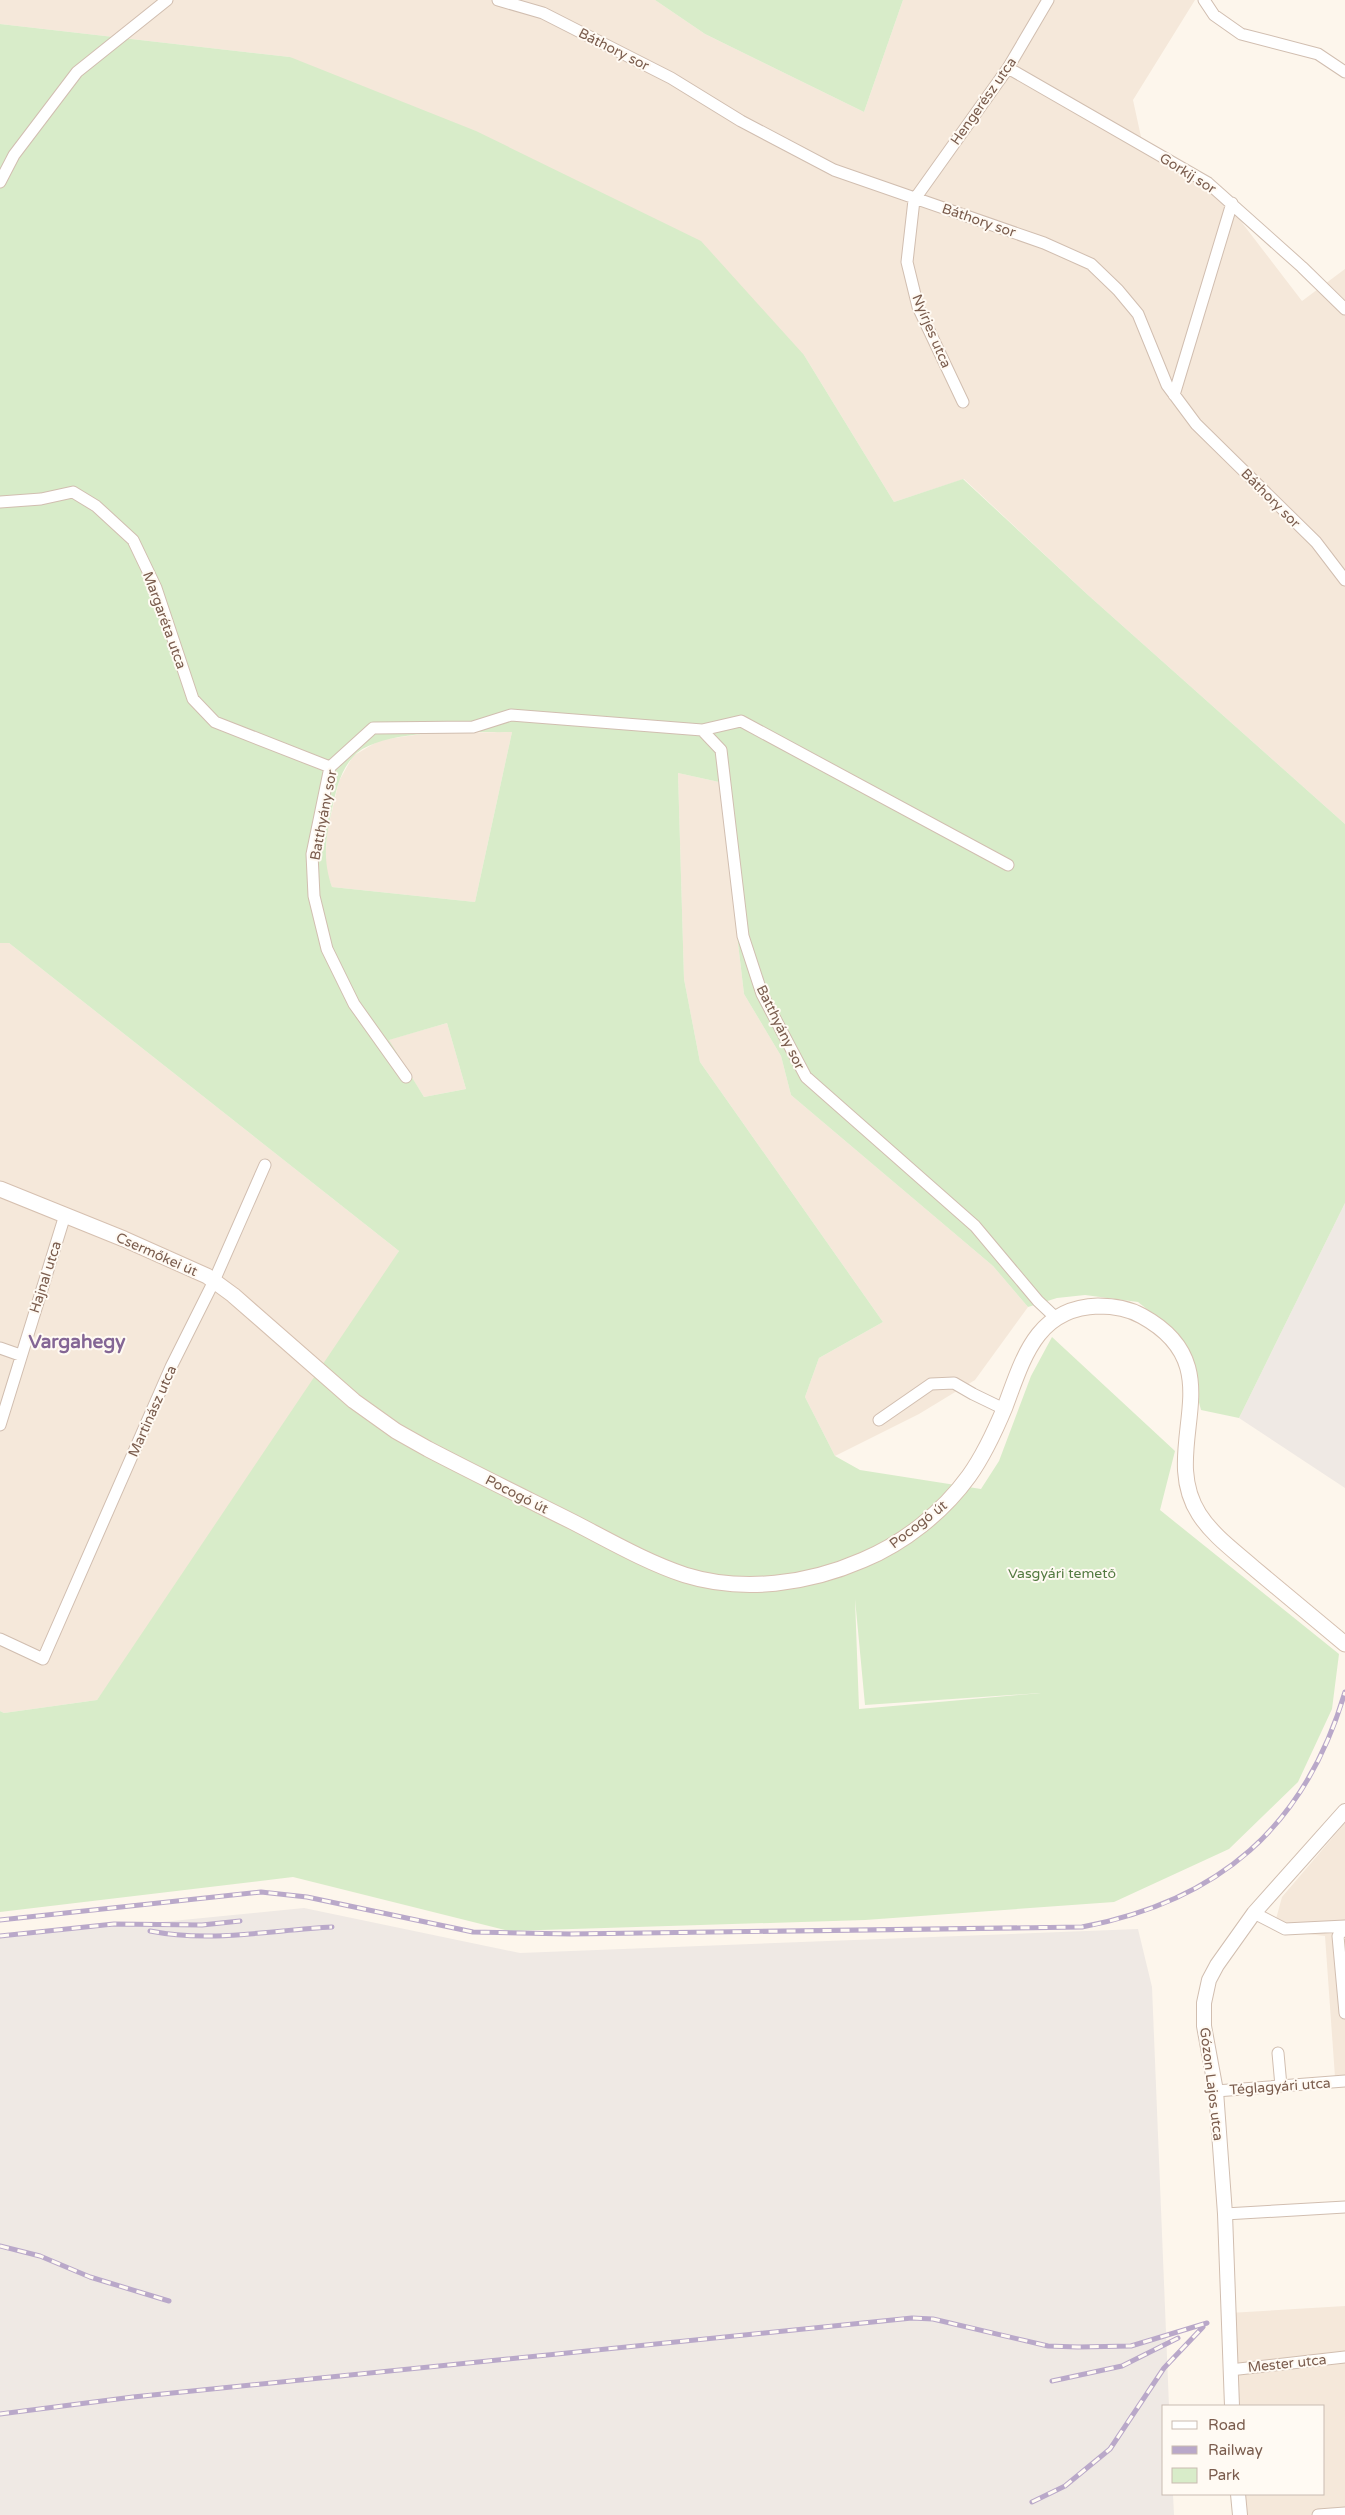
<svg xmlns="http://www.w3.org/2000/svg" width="1345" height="2515" viewBox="0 0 1345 2515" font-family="'Varela Round',sans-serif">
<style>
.residential{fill:#f5e8da}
.industrial{fill:#efe9e4}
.green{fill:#d8ecc9;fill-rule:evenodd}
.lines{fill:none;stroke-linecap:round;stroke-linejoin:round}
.minor-casing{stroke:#d1beb0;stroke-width:13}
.tertiary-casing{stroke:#d1beb0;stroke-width:16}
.secondary-casing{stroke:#d6c0b0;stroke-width:17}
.minor{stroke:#fff;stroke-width:11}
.tertiary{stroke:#fff;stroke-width:14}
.secondary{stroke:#fff;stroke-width:15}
.rail-casing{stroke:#b9a8c9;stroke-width:5}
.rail{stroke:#fffaf3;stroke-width:3;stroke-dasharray:9;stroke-linecap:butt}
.labels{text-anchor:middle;stroke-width:4;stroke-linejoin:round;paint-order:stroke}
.street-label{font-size:14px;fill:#7a5c4d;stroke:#fffaf3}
.park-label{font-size:14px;fill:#537a41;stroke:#fffaf3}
.district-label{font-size:19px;font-weight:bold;fill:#846695;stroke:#fffaf3}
</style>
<rect width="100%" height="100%" fill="#fdf6ec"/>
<!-- residential -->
<path class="residential" d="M0,0H655L705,34L864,112L903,0H1195L1133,100L1143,146L1220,194L1302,301L1345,269V824L1088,595L964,479L894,502L804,355L290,57L0,24Z
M512,732L475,902L332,887L325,869L327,832L339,781L353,756L380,740L429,733Z
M678,773L719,782L744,994L781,1056L791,1095L993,1266L1028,1307L975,1380L919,1414L835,1456L805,1397L819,1358L883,1322L700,1062L684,979Z
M0,943H9L399,1251L281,1444L97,1700L4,1713L0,1711Z
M447,1023L466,1089L424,1097L388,1040Z
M1345,1823V2076L1335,2077L1325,1936L1273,1930L1282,1897Z
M1345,2306V2515H1244L1242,2494H1324V2406H1236L1229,2313Z"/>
<!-- industrial -->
<path class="industrial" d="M1345,1203V1488L1239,1418Z
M304,1908L520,1953L1138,1929L1152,1987L1169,2406H1164V2494H1173L1174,2515H0V1938Z"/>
<!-- green -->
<path class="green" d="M655,0H903L864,112L705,34Z
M0,24L290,57L476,131L701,241L804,355L894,502L963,479L1088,595L1345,824V1203L1239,1418L1201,1410L1196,1391L1193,1357L1168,1326L1138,1302L1085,1295L1057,1298L1028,1307L993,1266L791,1095L781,1056L744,994L719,782L678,773L684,979L700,1062L883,1322L819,1358L805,1397L835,1456L860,1470L981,1489L999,1461L1031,1376L1052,1337L1175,1451L1160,1510L1339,1654L1332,1709L1298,1782L1229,1849L1114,1902L865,1920L509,1931L293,1877L0,1912V1711L4,1713L97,1700L399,1251L9,943H0ZM512,732L475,902L332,887C322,859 326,837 332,809C336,791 340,771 353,757C379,727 474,733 512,732ZM447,1023L466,1089L424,1097L389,1040ZM855,1599L865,1705L1041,1693L859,1709Z"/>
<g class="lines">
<!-- minor casing -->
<g class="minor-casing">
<path id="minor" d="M498,0L543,13L602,43L671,78L741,121L834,170L1044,243L1091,264L1118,290L1138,314L1167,385L1196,424L1316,542L1345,580
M1204,0L1214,15L1241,34L1318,54L1345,72
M1008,68L1208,183L1302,267L1345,309
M0,182L14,155L77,72L167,0
M1174,395L1232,203
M963,402L918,307L907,262L914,200L1008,68L1048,0
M0,502L41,499L73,492L96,506L133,540L156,588L193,699L215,722L330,767
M702,730L741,721L1008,865
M406,1077L354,1004L327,949L314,896L312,854L330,767L373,728L473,727L511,715L702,730L721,750L743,936L762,994L806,1077L975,1226L1038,1301L1056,1318
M0,1348L20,1355
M879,1420L931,1384L954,1383L973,1394L1004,1409
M0,1425L65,1215
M0,1639L43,1659L171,1367L214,1281L265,1165
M1254,1913L1285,1929L1345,1926
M1345,1928L1338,1936L1345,2013
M1278,2053L1281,2086
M1216,2091L1345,2081
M1225,2214L1345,2207
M1230,2370L1345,2357
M1318,2515L1345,2513"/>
</g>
<!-- tertiary casing -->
<g class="tertiary-casing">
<path id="tertiary" d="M1232,2406L1225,2214L1216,2091L1204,2026V2003L1209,1980L1217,1965L1254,1913L1345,1811
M1238,2494L1240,2515"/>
</g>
<!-- secondary casing -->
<g class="secondary-casing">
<path id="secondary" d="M0,1189L124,1239L207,1276L233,1295L354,1401L396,1431L428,1449C476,1474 525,1498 573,1522C610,1541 646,1562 685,1575C743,1593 808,1584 863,1560C904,1543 943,1512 969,1476C984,1455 995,1431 1005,1407C1023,1359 1036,1308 1098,1306C1114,1306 1128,1308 1142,1316C1237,1368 1156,1447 1199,1514C1213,1536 1236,1552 1255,1569C1285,1594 1315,1619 1345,1644"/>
</g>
<!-- minor -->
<use href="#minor" class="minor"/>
<!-- tertiary -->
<use href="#tertiary" class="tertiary"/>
<!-- secondary -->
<use href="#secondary" class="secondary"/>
<!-- rail casing -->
<g class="rail-casing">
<path id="rail" d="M0,1920L261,1892L307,1897L473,1932L570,1934L1082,1927C1219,1901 1305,1827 1345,1692
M150,1931C211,1943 272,1930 332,1927
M0,1936L114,1924L202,1925L240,1921
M0,2246L40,2256L90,2277L169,2301
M1052,2381L1122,2366L1178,2338
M0,2414L133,2397L912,2318L933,2319L1048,2346L1078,2347L1131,2346L1207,2323
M1032,2502L1065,2486L1110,2449L1164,2368L1203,2327"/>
</g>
<!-- rail -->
<use href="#rail" class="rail"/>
</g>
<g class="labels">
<!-- street labels -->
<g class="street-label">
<text transform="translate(614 49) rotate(27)" y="5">Báthory sor</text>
<text transform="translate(983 101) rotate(-55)" y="5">Hengerész utca</text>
<text transform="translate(1188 173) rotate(32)" y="5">Gorkij sor</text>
<text transform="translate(979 220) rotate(19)" y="5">Báthory sor</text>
<text transform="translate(932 331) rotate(67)" y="5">Nyírjes utca</text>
<text transform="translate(1271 498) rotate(45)" y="5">Báthory sor</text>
<text transform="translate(165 620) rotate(70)" y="5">Margaréta utca</text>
<text transform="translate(323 815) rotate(-79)" y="5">Batthyány sor</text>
<text transform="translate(781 1027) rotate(64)" y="5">Batthyány sor</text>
<text transform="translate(157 1254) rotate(24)" y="5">Csermőkei út</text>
<text transform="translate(45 1277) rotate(-72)" y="5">Hajnal utca</text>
<text transform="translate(152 1411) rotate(-66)" y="5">Martinász utca</text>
<text transform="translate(517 1494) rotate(27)" y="5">Pocogó út</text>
<text transform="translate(918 1524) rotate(-38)" y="5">Pocogó út</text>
<text transform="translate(1212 2084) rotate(83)" y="5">Gózon Lajos utca</text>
<text transform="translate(1280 2086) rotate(-4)" y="5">Téglagyári utca</text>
<text transform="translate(1287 2363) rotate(-6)" y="5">Mester utca</text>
</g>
<!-- park labels -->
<g class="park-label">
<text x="1062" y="1578">Vasgyári temető</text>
</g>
<!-- district labels -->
<g class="district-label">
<text x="77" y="1348">Vargahegy</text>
</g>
</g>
<!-- legend -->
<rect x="1162" y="2405" width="162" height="90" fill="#fffaf3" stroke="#cabbb1"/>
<rect x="1172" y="2421" width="25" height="8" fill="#ffffff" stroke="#cabbb1"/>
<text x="1208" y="2430" font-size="15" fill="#7a5c4d">Road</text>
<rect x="1172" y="2446" width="25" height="8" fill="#b9a8c9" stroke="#cabbb1"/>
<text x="1208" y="2455" font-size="15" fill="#7a5c4d">Railway</text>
<rect x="1172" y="2468" width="25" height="15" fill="#d8ecc9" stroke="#cabbb1"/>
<text x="1208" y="2480" font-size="15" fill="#7a5c4d">Park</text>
</svg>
